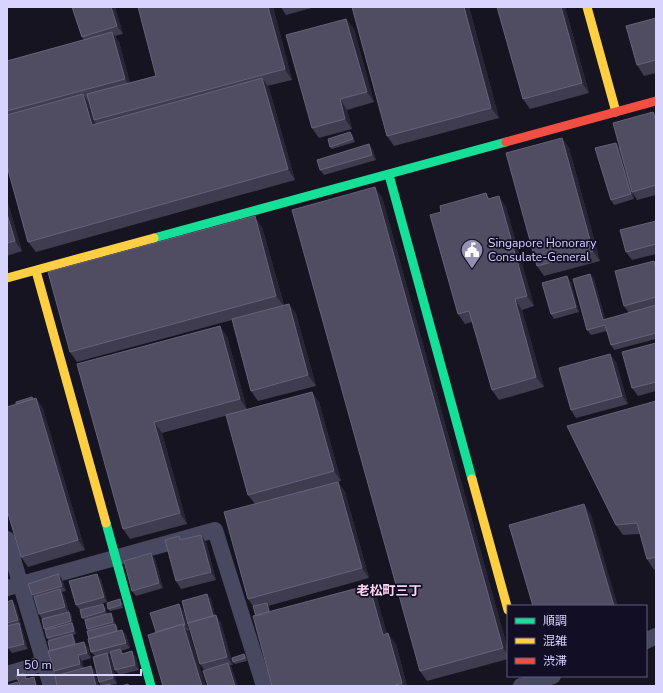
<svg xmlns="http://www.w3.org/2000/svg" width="663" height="693" viewBox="0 0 663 693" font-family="'Nunito Sans','Noto Sans JP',sans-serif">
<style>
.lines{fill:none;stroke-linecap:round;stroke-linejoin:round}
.street{stroke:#494861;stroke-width:16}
.fast{stroke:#16e098;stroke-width:9}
.slow{stroke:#ffcf43;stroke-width:9}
.jam{stroke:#f24e42;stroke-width:9}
.wall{fill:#3f3c50}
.shaded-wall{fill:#282535}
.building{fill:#504d63;stroke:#65627b}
.labels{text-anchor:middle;stroke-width:3.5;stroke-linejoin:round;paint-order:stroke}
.poi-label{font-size:12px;fill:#d8d3ff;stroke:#120e26;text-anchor:start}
.neighbourhood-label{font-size:13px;font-weight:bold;fill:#ffd5f0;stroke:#120e26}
</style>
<rect width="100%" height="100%" fill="#161420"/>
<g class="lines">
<!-- street -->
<path class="street" d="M7,539L51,686
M7,588L215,530L264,686
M646,641L656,636
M7,674L44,663
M521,686L553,676"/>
<!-- fast -->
<path class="fast" d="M389,175L472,479
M154,238L506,142
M106,523L151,686"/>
<!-- slow -->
<path class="slow" d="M587,7L616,112
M36,271L106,523
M7,278L154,238
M472,479L508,610"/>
<!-- jam -->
<path class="jam" d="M506,142L656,101"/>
</g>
<!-- wall -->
<path class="wall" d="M72,7H115L123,34L115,36L119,42L130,83L156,76L138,7H273L292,80L267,86L269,88L295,180L36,252L28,242L7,166V61L84,40L82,37Z
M281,7H315L286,15Z
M352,7H469L499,118L394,146L387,136Z
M497,7H565L589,93L530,109L523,99Z
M656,18V73L644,76L637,65Z
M346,19L354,29L374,102L347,110L352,129L319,138L312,128Z
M653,112L656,115V195L637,200L633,193L634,199L614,205L611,200L616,143L619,148Z
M352,134L355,142L332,149L330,147Z
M562,138L569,148L600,261L544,276L537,266Z
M369,144L373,150L376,160L324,175L320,170Z
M486,193L490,199L506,207L534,306L522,310L544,387L499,400L492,390L472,322L465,324L458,314L441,212Z
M382,197L508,650V659L427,681L420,671Z
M7,200L22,251L7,256Z
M656,221V254L632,260L626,252Z
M262,227L284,305L289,304L296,314L316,386L258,401L251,391L232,320L77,362L70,352Z
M654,261L656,264V339L614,350L611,345L607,331L591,335L587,330L590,274L594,279L605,319L629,313L624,306Z
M571,282L579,312L554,319L551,314Z
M227,336L247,410L162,433L187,524L130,539L123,529L77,364Z
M656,343V391L638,396L632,388Z
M616,362L628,404L576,418L571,410Z
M312,392L319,402L341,481L338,482L345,492L369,578L268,606L270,612L369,585L376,595L387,634L396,644L407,686H272L253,606L248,599L255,504L248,495Z
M32,397L34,399L36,398L43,409L85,550L28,567L21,557L16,404Z
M656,401V569L654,570L647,559L640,534L623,535L616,525Z
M181,540L206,542L216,580L181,589L176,581Z
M151,553L155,559L163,588L136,596L132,591Z
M58,574L62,579L66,591L62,592L64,595L69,612L71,614L73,624H72L74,626L76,634L73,635L76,644L88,647L91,658L82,661L84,668L95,671L57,675L54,671L49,641L47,638L45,630L44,629L42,619L39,614L34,598L32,595Z
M101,579L107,602L80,610L76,605Z
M211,599L215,616L221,623L233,665H230L232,668L204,670L200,664L189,625Z
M12,600L16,606L21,625L20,626L22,629L28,649L12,653L8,648L7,643V602Z
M122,602L123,608L110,611L108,609Z
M105,607L107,614L113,616L115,624L117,626L118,631L122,630L126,635L130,648L121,651L124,654L136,657L139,670L119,675L115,670L110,653L108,654L111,659L117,684L111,685V686H101L99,682L95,656L91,652L88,630L87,629L85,620L82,618Z
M183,610L189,630L188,631L190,635L156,632Z
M244,654L246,657L247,661L235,664L233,662Z"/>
<!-- shaded-wall -->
<path class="shaded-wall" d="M111,7H115L123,34L117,26Z
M268,7H273L292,80L285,69Z
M464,7H469L499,118L491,108Z
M561,7H565L589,93L582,83Z
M346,19L354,29L374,102L367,92Z
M112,32L119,42L132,89L125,79Z
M262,78L269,88L295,180L288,169Z
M83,94L90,104L94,120L95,122L99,135L92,125Z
M340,99L347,110L352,129L345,119Z
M350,132L352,134L355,142L353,139Z
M562,138L569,148L600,261L593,251Z
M616,143L619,148L632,192L634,199L631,194Z
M369,144L373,150L376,160L372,155Z
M375,187L382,197L508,650V655L503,648Z
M486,193L493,203L488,199Z
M499,196L506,207L534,306L527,296Z
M7,200L22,251L15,241L7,214Z
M255,216L262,227L284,306L276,296Z
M590,274L594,279L607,325L603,320Z
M567,276L571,282L579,312L576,307Z
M515,299L522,310L544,387L536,377Z
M289,304L296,314L316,386L308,375Z
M220,326L227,336L247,410L240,399Z
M610,354L616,362L628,404L622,396Z
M312,392L319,402L341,481L334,471Z
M36,398L43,409L85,550L78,540Z
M154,422L162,433L187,524L180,513Z
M338,482L345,492L369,578L362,568Z
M584,504L591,514L618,606H614Z
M201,535L206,542L216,580L211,572Z
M151,553L155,559L163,588L159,583Z
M58,574L62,579L66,591L62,586Z
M97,574L101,579L107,602L104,597Z
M369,585L376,595L390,645L383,635Z
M60,589L64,595L69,612L65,607Z
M207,594L211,599L217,622L214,617Z
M12,600L16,606L21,625L18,620Z
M267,603L269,606L273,623L272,620Z
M103,604L105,607L107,614L105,611Z
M179,604L183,610L189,630L185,625Z
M69,612L71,614L73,624L71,621Z
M111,613L113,616L115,624L113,622Z
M216,615L221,623L233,665L227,657Z
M19,623L22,629L28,649L24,644Z
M72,623L74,626L76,634L74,631Z
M183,624L190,635L206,686H202Z
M122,630L126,635L130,648L126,643Z
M388,633L396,644L407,686H404L402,683Z
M72,634L74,636L77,646L75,644Z
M84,642L88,647L91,658L87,653Z
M132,651L136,657L139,670L135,665Z
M107,653L111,659L117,684L113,678Z
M78,655L82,661L84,669L80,664Z
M228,663L232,668L238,686H235Z
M91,666L95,671L99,686H96Z
M24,673L28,678L30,685L26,679Z
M34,677L37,683L38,686H36Z"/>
<!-- building -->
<path class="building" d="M72,7H111L117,26L82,37Z
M138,7H268L285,69L94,120L87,94L156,76Z
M352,7H464L491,108L387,136Z
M497,7H561L582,83L523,99Z
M656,18V60L637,65L626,26Z
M346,19L367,92L340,99L345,119L312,128L286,35Z
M112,32L125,79L7,111V61Z
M262,78L288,169L28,242L7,166V115L83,94L92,125Z
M653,112L656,121V185L632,192L613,123Z
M350,132L353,139L330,147L328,139Z
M562,138L593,251L537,266L506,153Z
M616,143L631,194L611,200L595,148Z
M369,144L372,155L320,170L317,160Z
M375,187L503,648L420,671L292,210Z
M486,193L488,199L499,196L527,296L515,299L536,377L492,390L469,311L458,314L430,215L441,212L440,206Z
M7,214L15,241L7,243Z
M255,216L276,296L70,352L48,272Z
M656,221V244L626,252L620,230Z
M654,261L656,269V297L624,306L615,271Z
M590,274L603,320L656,305V333L611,345L605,325L587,330L573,279Z
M567,276L576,307L551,314L542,283Z
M289,304L308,375L251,391L232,319Z
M220,326L240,399L154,422L180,513L123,529L77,364Z
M656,343V382L632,388L622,352Z
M610,354L622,396L571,410L559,368Z
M312,392L334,471L248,495L226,415Z
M32,397L33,399L16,404V402Z
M36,398L78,540L21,557L7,510V407Z
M656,401V557L647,559L637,523L616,525L567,426Z
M338,482L362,568L248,599L224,512Z
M584,504L614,606H533L509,525Z
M201,535L211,572L176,581L165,540L179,536L180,540Z
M151,553L159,583L132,591L124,561Z
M58,574L62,586L32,595L28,584Z
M97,574L104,597L76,605L69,581Z
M369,585L383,635L388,633L402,683L393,686H272L253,616Z
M60,589L65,607L39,614L34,597Z
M207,594L213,616L188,623V624L182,601Z
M120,599L121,605L108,609L107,603Z
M12,600L18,620L7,623V602Z
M267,603L269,612L256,616L253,606Z
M103,604L105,611L82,618L80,610Z
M179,604L185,625L184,626L183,624L156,632L150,613Z
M69,612L71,621L44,629L42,619Z
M111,613L113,622L87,629L85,620Z
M216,615L227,657L200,664L188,623Z
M19,623L24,644L8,648L7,643V626Z
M72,623L74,631L47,638L45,630Z
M115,624L117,631L89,639L87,631Z
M183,624L202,686H163L148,635Z
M122,630L126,643L91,652L88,639Z
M72,634L75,644L50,651L48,641Z
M84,642L87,653L78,655L80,664L54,671L48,651Z
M120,649L122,654L132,651L135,665L115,670L110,652Z
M107,653L113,678L99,682L93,657Z
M244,654L245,658L233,662L232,658Z
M228,663L235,686H208L203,671Z
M91,666L96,686H57L55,676Z
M24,673L26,679L34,677L36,686H20L16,675Z
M7,681L8,685L17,682L19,686H7Z
M110,684V686H101Z
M128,684L129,686H121Z"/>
<!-- icons -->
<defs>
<g id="civic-pin" transform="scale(1.15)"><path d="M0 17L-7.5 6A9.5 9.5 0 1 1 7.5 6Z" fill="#9490b1" stroke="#120e26"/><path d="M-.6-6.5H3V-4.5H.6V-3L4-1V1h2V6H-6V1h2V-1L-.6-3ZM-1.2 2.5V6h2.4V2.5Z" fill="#fff"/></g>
</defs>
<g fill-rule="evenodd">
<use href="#civic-pin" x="472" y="250"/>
</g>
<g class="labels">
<!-- poi labels -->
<g class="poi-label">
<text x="488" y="247">Singapore Honorary<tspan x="488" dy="14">Consulate-General</tspan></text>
</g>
<!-- neighbourhood labels -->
<g class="neighbourhood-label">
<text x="389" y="595">老松町三丁</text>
</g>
</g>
<!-- border -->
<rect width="663" height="693" fill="none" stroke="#d8d3ff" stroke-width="16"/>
<!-- legend -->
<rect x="507" y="605" width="140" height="72" fill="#120e26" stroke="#615d7d"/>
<rect x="515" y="618" width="20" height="6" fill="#16e098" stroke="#615d7d"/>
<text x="543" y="625" font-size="12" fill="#d8d3ff">順調</text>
<rect x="515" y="638" width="20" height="6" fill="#ffcf43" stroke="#615d7d"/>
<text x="543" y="645" font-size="12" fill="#d8d3ff">混雑</text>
<rect x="515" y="658" width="20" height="6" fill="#f24e42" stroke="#615d7d"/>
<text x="543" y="665" font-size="12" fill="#d8d3ff">渋滞</text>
<!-- scale -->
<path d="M18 669v6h123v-6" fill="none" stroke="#d8d3ff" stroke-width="2"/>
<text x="24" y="669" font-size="12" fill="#d8d3ff" stroke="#120e26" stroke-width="3" paint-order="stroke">50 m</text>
</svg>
